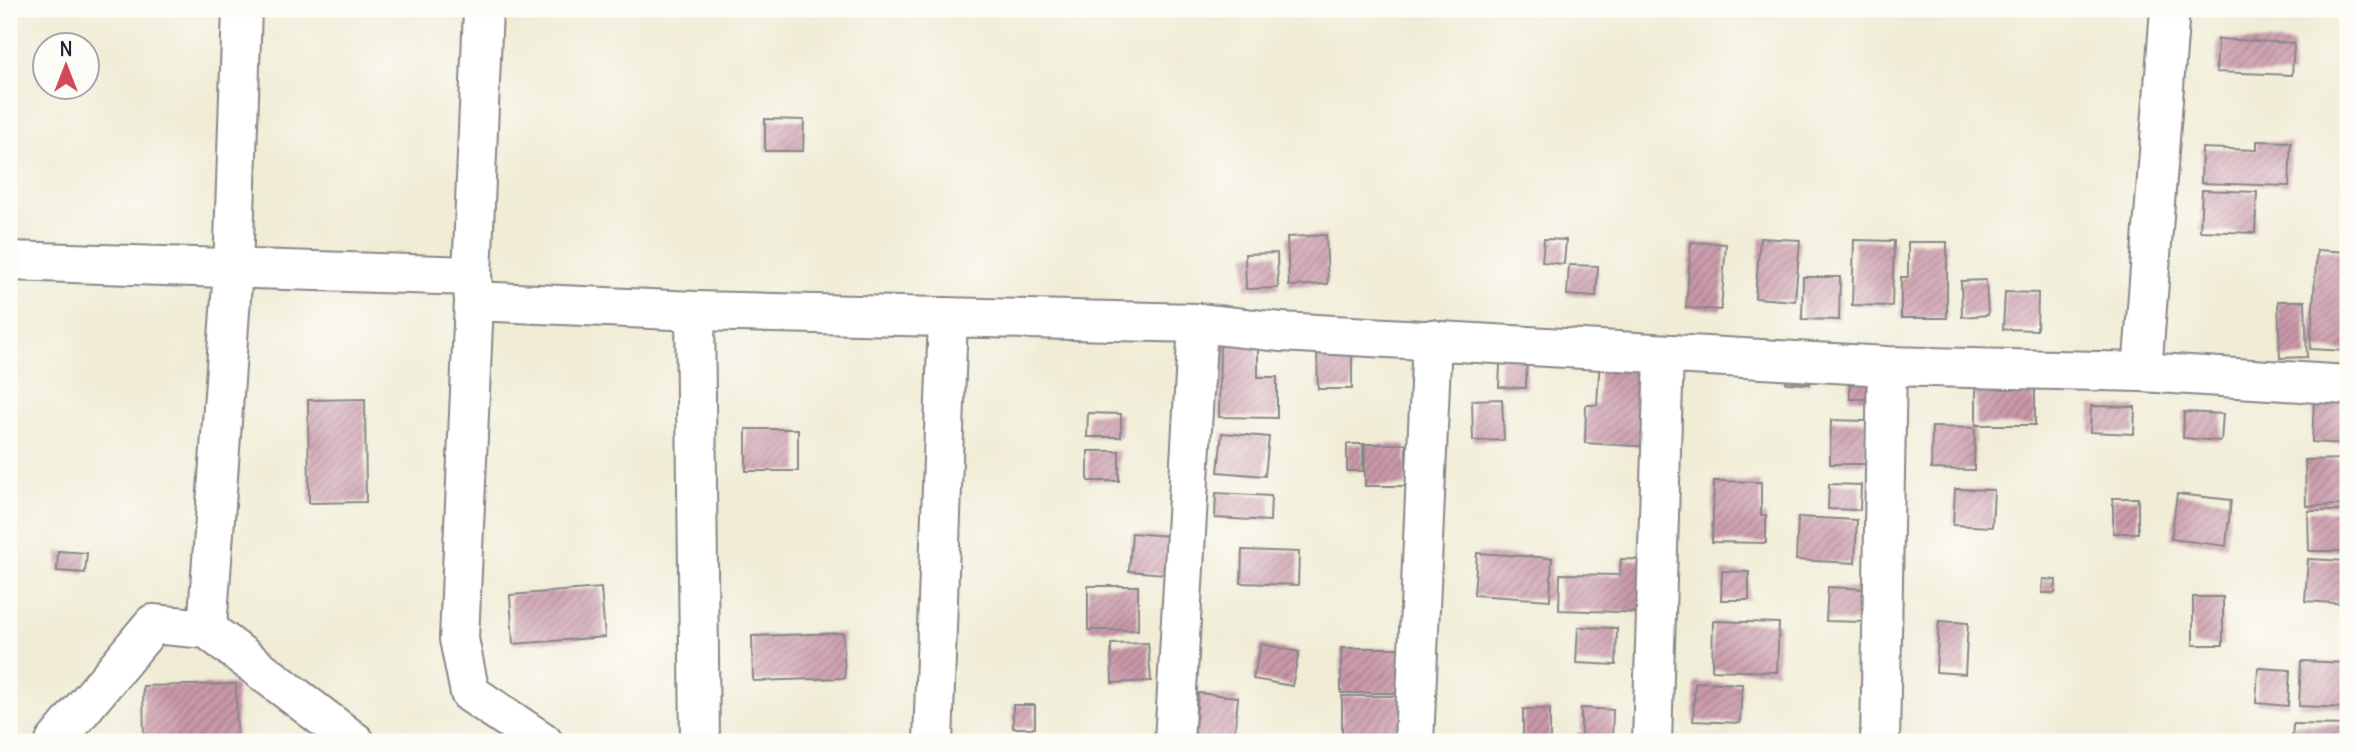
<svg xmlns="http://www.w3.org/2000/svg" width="2357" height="751" viewBox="0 0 2357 751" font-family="Delius,sans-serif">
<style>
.building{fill:url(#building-hatch)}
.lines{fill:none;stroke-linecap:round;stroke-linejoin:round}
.minor-casing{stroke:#898788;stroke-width:42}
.minor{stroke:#fff;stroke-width:38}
</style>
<defs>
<pattern id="building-hatch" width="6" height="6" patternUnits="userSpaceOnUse" patternTransform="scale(1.75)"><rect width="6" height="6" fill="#c998a9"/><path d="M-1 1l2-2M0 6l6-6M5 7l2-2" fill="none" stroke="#a37c8b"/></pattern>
</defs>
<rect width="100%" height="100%" fill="#fdfcf7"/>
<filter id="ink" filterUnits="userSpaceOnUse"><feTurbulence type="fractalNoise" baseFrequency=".0143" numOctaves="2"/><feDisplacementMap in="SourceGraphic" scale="14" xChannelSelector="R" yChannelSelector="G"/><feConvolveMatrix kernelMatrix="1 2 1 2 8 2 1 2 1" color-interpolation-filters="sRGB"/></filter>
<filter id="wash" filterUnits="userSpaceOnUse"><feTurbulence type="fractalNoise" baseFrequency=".00686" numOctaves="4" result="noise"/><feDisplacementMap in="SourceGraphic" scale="28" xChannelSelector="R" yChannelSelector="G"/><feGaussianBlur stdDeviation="1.57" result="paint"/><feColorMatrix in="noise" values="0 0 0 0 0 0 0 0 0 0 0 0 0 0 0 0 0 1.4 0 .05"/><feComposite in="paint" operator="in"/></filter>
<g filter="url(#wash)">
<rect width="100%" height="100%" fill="#f0ecd6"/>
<g id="blocks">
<!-- building -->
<path class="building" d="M2218,39L2294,43L2292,75L2216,72Z
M765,119L804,120L803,151H765Z
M2257,141L2291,142L2289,186L2201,183L2202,148L2257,150Z
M2202,190L2257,192L2255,233L2200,231Z
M1326,235L1328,284L1289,286L1287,237Z
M1760,238L1800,240L1795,301L1755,298Z
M1544,239L1566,240L1564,264L1542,262Z
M1854,240L1894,241L1892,306L1852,305Z
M1691,242L1726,244L1721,310L1686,308Z
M1908,242H1947V318H1901V277H1908Z
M2317,250L2348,252V351L2310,349Z
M1277,253L1278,288L1246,289L1245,254Z
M1569,265L1598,266L1596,297L1567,295Z
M1803,277H1840L1839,320L1802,319Z
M1986,280L1988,315L1962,317L1961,281Z
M2005,292L2038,293L2037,330L2003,329Z
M2278,301H2305L2307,357L2280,358Z
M1220,336H1258V377H1277V418L1219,417Z
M1501,346L1527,347L1526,388L1499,387Z
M1352,350V389H1318L1317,351Z
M1600,358L1657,361L1652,447L1585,443L1586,405H1597Z
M1788,362L1812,364L1810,384L1786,383Z
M1878,370L1879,399H1850L1849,371Z
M1976,379H2035V425H1976Z
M365,399L366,502L309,503L308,400Z
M1502,399L1504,440L1473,441L1472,400Z
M2314,401L2348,402V444L2312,442Z
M2091,406L2135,407L2134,434L2090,432Z
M2184,412L2223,414L2221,441L2183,438Z
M1088,413L1121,414V437H1087Z
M1831,420L1866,421V464H1830Z
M1932,427L1975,428L1974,470L1931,469Z
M746,429H798V471H746Z
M1222,433L1269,437L1265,476L1218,472Z
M1347,444H1363V471H1347Z
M1365,444H1406V486H1365Z
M1088,451H1119V481H1088Z
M2348,459V505L2306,506L2305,460Z
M1714,481L1761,482V515H1766V543L1712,542Z
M1829,484L1861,485L1860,510L1828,509Z
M1955,489L1994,490L1992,527L1953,525Z
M1216,493L1271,496L1270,521L1215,518Z
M2177,494L2231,500L2226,546L2171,539Z
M2113,498H2138V533H2113Z
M2308,511H2348V551H2309Z
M1798,517L1857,520L1855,563L1796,560Z
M1132,533L1169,536L1165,574L1129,571Z
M1242,550L1299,552L1298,585L1241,583Z
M58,551L87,553L85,573L57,571Z
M1477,553L1552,558L1550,600L1474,595Z
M1621,559L1652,560L1650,613L1559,610L1560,574L1620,575Z
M2308,559L2348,561V604L2305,601Z
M1722,571L1749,572V600H1721Z
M2043,579L2056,580L2055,593H2042Z
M1088,586H1138V630H1088Z
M1828,587L1865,589L1863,622L1826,621Z
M601,588L605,637L513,644L510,595Z
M2193,597H2223V645H2193Z
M1713,621L1779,623L1777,672L1712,670Z
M1939,621L1968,623L1965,674L1936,672Z
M1578,627L1617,628L1616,665L1576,663Z
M843,633L845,678L753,681L752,636Z
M1148,643L1151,681L1112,683L1111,644Z
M1261,644L1299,652L1292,686L1253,679Z
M1341,648H1405L1406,693H1341Z
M2301,661L2348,663V708L2299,706Z
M2258,668L2290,670L2288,706L2256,703Z
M1695,682L1742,684L1740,723L1693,721Z
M236,684L237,742H144L143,686Z
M1198,693L1238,697L1234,742H1194Z
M1342,696H1406V739H1342Z
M1013,705H1035V728H1013Z
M1581,708L1613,710L1612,742H1575V736L1581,737Z
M1523,709H1550V742H1523Z
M2293,724L2348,725V742H2292Z
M1097,734H1135V742H1097Z"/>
</g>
</g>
<g filter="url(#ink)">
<use href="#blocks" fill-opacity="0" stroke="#898788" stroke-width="2"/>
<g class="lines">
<!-- minor casing -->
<g class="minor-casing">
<path id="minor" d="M483,9L472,276L474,301L459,639L470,693L543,742
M9,261L472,276
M474,301L695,311L1198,323L1281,332L1887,366L2142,372L2348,385
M695,311L700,742
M2142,372L2170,9
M207,629L233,270L242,9
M55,742L153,624L207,629L355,742
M933,742L948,317
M1174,742L1198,323
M1414,742L1432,339
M1652,742L1664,354
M1880,742L1887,366"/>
</g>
<!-- minor -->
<use href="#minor" class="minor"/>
</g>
</g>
<!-- margin -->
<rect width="2357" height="751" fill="none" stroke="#fdfcf7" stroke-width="35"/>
<!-- north arrow -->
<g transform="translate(66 66)"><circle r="33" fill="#fdfcf7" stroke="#a5a5ac" stroke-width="2"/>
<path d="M0-5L12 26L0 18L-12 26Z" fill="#d1495b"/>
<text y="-10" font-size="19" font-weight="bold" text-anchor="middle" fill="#22223b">N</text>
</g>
</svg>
